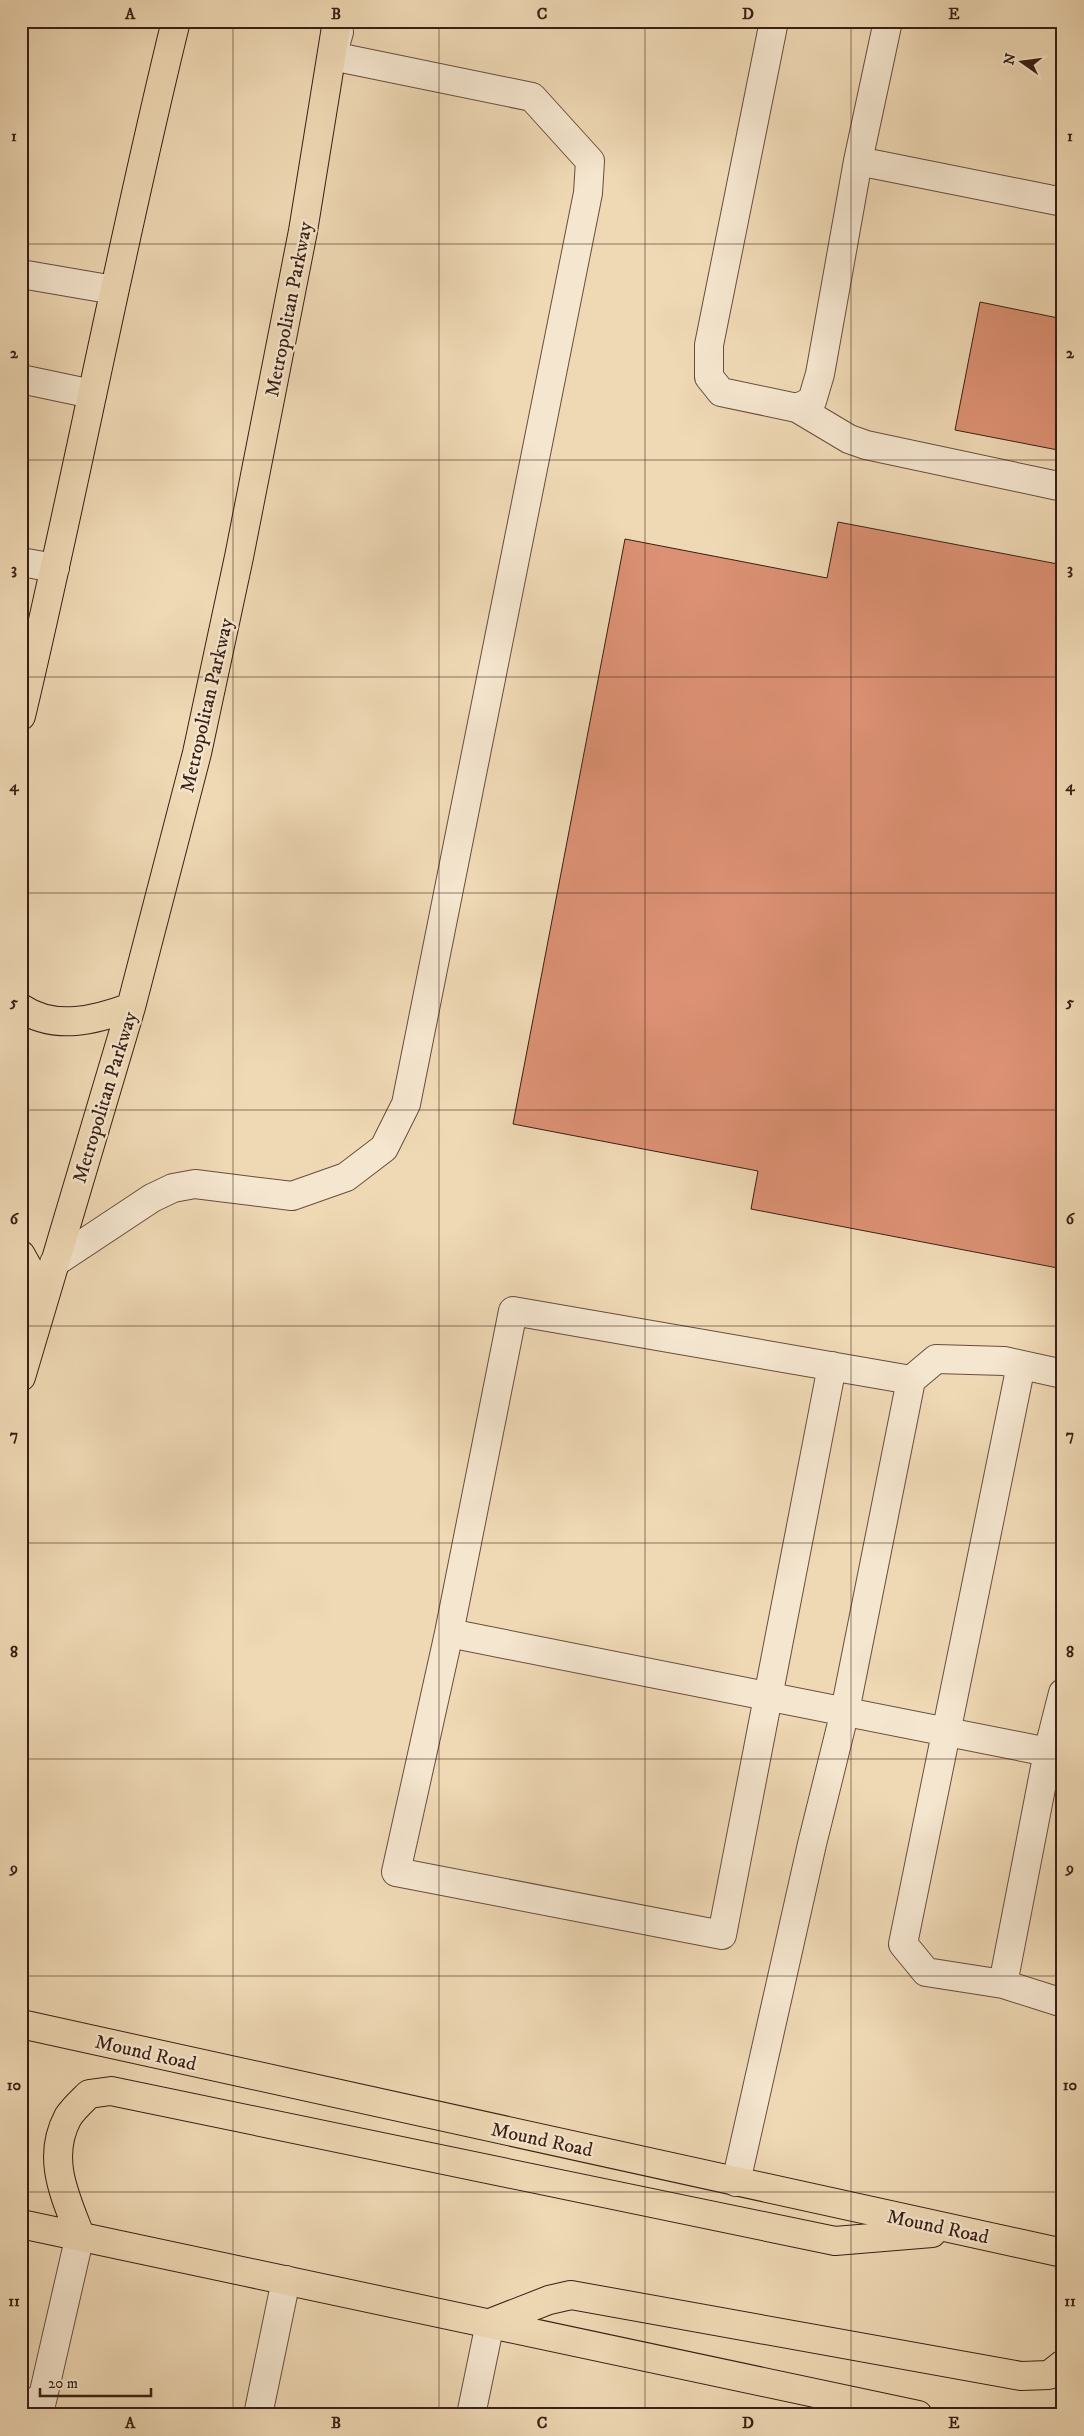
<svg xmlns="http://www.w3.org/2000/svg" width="1084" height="2436" viewBox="0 0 1084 2436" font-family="'IM FELL DW Pica',serif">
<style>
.building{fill:#dc9174;stroke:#3a1f14}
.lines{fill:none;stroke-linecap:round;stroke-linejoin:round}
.minor-casing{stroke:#674e3c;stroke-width:30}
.major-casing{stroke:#3a1f14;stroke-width:30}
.minor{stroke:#f5e6cf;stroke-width:28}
.major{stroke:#efd9b5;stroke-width:28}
.grid{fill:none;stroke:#3a1f14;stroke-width:1;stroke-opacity:0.55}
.labels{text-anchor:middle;stroke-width:4.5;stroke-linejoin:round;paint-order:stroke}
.street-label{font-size:20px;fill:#3a1f14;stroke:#f5e6cf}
.neatline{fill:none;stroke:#3a1f14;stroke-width:2}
.grid-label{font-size:16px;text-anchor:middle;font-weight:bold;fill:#3a1f14}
</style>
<rect width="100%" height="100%" fill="#efd9b5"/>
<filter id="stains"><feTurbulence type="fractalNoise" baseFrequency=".004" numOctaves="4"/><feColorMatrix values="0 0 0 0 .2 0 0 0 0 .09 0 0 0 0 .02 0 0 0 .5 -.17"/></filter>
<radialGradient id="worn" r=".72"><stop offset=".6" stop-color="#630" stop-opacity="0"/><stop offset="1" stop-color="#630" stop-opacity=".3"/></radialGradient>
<!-- building -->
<path class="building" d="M980,302L1063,319V451L955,430Z
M838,522L1063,565V1269L751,1209L758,1171L513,1124L625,539L827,578Z"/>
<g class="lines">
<!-- minor casing -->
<g class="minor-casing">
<path id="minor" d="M774,21L709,345V377L721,392L797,408L812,401L820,374L858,161
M888,21L858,161L1063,202
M21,274L114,290
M21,379L92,394
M797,408L849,439L866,445L1063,487
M21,562L55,568
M54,1263L152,1198L173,1188L195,1184L292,1196L346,1177L384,1148L406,1104L588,193L590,161L532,97L332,56L339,32
M911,1380L513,1311L449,1633L1048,1752
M449,1633L396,1872L722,1935L832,1366
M1063,1693L1048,1752L1003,1984L1063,2003
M1003,1984L926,1972L903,1944L1021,1365
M736,2182L812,1844L845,1711L911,1380L936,1359L1004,1361L1063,1374
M21,2401L41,2405L80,2235
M258,2415L286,2280
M471,2415L490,2323"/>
</g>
<!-- major casing -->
<g class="major-casing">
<path id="major" d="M21,716C76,485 119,252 176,21
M21,1008C55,1031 96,1020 131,1007
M21,1255L30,1271L41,1304
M21,1377L131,1007L197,753L239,557L303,231L337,21
M21,2024L1063,2253
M21,2224L918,2415
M80,2235C65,2196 46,2158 68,2117C73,2109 82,2101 89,2094L111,2091L835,2241L932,2233
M490,2323L549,2300L571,2295L1021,2376L1049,2375L1063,2364"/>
</g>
<!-- minor -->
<use href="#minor" class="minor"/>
<!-- major -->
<use href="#major" class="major"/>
</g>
<!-- grid -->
<path class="grid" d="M233,21V2415M439,21V2415M645,21V2415M851,21V2415M21,244H1063M21,460H1063M21,677H1063M21,893H1063M21,1110H1063M21,1326H1063M21,1543H1063M21,1759H1063M21,1976H1063M21,2192H1063"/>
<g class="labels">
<!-- street labels -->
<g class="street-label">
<text transform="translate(288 309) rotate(-79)" y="7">Metropolitan Parkway</text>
<text transform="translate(206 705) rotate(-77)" y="7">Metropolitan Parkway</text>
<text transform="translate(104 1097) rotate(-73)" y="7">Metropolitan Parkway</text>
<text transform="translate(146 2052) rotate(13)" y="7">Mound Road</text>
<text transform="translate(542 2139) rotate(12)" y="7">Mound Road</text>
<text transform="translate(938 2226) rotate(12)" y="7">Mound Road</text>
</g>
</g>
<!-- margin -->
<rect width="1084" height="2436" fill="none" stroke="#efd9b5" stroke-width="55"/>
<!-- north arrow -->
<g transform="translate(1022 62) rotate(284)" stroke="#f5e6cf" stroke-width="4" paint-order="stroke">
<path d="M0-4L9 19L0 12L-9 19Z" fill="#3a1f14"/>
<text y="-8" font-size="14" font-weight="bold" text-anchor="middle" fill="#3a1f14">N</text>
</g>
<!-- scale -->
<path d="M40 2388v8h111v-8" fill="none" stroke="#3a1f14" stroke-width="2.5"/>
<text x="48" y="2388" font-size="15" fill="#3a1f14" stroke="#f5e6cf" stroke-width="4" paint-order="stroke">20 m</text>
<rect x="28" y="28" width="1028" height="2380" class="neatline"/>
<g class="grid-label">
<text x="130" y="19">A</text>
<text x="336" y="19">B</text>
<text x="542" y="19">C</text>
<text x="748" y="19">D</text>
<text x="954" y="19">E</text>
<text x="14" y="141">1</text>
<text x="1070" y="141">1</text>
<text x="14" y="358">2</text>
<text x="1070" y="358">2</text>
<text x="14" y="574">3</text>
<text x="1070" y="574">3</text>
<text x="14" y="791">4</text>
<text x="1070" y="791">4</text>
<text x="14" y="1007">5</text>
<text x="1070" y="1007">5</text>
<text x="14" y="1224">6</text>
<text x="1070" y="1224">6</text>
<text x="14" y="1440">7</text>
<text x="1070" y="1440">7</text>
<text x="14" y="1657">8</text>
<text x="1070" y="1657">8</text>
<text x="14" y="1873">9</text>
<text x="1070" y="1873">9</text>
<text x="14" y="2090">10</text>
<text x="1070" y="2090">10</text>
<text x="14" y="2306">11</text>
<text x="1070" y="2306">11</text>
<text x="130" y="2428">A</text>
<text x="336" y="2428">B</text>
<text x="542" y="2428">C</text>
<text x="748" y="2428">D</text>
<text x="954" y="2428">E</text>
</g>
<rect width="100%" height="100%" filter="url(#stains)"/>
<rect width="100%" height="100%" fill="url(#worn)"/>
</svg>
